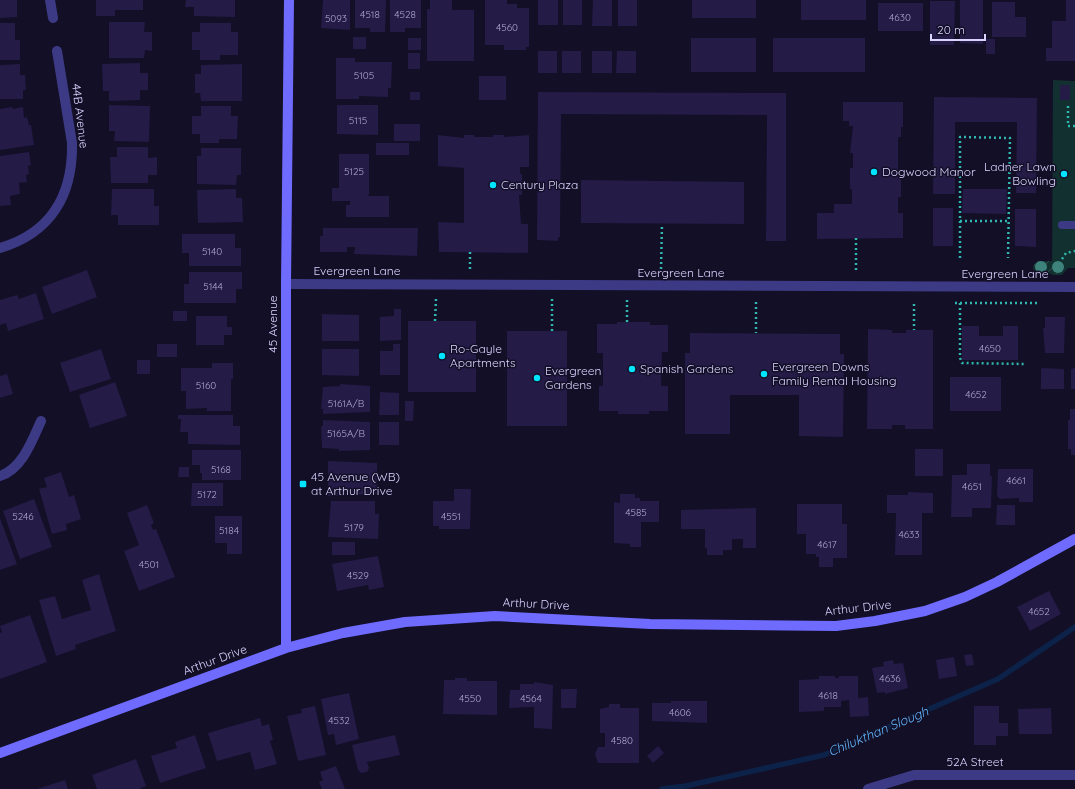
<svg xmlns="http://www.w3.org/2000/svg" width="1075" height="789" viewBox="0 0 1075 789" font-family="Quicksand,sans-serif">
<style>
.green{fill:#12302f}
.garden{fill:url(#garden-furrows)}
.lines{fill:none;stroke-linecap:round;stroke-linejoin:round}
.stream{stroke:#0c2248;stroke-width:5.5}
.building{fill:#241b47}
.path{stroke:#2fb8b0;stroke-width:2.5;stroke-dasharray:2 3;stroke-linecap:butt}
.lane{stroke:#3d3a85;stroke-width:8}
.street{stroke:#3d3a85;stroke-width:10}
.secondary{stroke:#6f6bff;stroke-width:10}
.tree{fill:#3d827b}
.poi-dot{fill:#00e5ff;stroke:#130f26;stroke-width:1.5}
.labels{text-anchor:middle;stroke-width:3;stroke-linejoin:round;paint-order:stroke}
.number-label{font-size:10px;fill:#aca6d1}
.street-label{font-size:12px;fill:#d9d4ff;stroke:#130f26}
.poi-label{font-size:12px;fill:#d9d4ff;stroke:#130f26;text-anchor:start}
.water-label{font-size:13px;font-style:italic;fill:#62b6ff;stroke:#130f26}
</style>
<defs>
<pattern id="garden-furrows" width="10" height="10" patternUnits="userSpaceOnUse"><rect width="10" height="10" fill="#12302f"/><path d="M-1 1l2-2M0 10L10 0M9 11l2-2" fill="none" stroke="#344d4e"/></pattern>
</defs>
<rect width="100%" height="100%" fill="#130f26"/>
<!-- green -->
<path class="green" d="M1053,80L1075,81V268H1068L1062,275H1052Z"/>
<!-- garden -->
<path class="garden" d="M1038,261H1059L1066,268L1061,274H1037L1033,269L1034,264Z"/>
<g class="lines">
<!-- stream -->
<path class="stream" d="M662,789L686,786L824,755L998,679L1075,627"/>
</g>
<!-- building -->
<path class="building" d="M0,0H17V17L0,18Z
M96,0H143V10H115V16H96Z
M186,0H235V17L194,16V7H185Z
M323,0H350V30L321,28Z
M355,0H386L385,32H370V28H355Z
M390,0H421V28H405V32H390Z
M430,0H452V10H474V61H427V9H430Z
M485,0H507V4H517V8H529V47H526V50H504V45H485Z
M538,0H558V25H538Z
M563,0H582V25H563Z
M593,0H612V26H592Z
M618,0H637V26H618Z
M692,0H756V18H692Z
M801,0H866V20H801Z
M960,0H983V44L960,43Z
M1066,0H1075V61H1046V48H1052V21H1066Z
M930,1H955L954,45H930Z
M992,2H1015V17H1026V37H992Z
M878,3H923V31H878Z
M109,22H145L144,32H152V51L145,50L144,58H109Z
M0,23H15V40H20V60H0Z
M200,23H231V32H238V55H220V60H200V50H192V32H200Z
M353,37H366V49H353Z
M408,38H421V50H408Z
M691,38H756V72H691Z
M773,38H865V72H773Z
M986,39H995V54H986Z
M538,51H557V73H538Z
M562,51H581V73H562Z
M592,51H612V73H592Z
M617,51H636V73H616Z
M408,53H420V69H408Z
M336,58H355V62H392L391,88H388V97L359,96V99H336Z
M140,63V73H148V90H140V100L109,101V91H103L102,64Z
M20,64V75H25L26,90H23V99H0V65Z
M242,64V101H201L200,93H195V74H201V65Z
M479,76H506V100H479Z
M1060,85H1070V100H1060Z
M410,92H420V100H410Z
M538,92L786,93V241H766L767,115L561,114L560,237H558V241L537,240Z
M934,97L1037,98L1036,193H1016L1017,122H955V194H933Z
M843,102H903V127H901V137H898V177H901V197H898V213H903V238L817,239V213H834V204H852V189H850V168H853V153H850L853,126H849V121H843Z
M109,105L150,106L149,142L114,141L115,131H109Z
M337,105H378V135L337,134Z
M201,106H231V116H238L237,139H219V143H200V134H192V116H201Z
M12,107L13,109L23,107L24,118L27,117L29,125H31L34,145L0,150V109Z
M394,124H420V141H394Z
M438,135L464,138V135H474V137H493V135H504V137L529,135V167H520V174H522V195H519L521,224H528V253L439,252L438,222L464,223V168L438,166Z
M376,143H409V155H376Z
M117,147H148V158L157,157V175H148V183H111L110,157H117Z
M201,148H241V175H237L236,185L197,184V156H201Z
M29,152L31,165L28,166L29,174L26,175L27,182L19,183L20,194L10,196L11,205L0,206V156Z
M339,154H369V194L368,196H389V217H346V205H350V201H332V188H339Z
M581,180L744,182V224L581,223Z
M112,189H154V206H159V225H118V215H111Z
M236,189V198H242L243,222L198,223L197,190Z
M963,189H1007L1006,214L962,213Z
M933,208H953V246H933Z
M1015,209H1036V247L1015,246Z
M323,228H418L417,256L354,254L355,247H347V252H320V236H323Z
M182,234H235V248H241V266H189V253H182Z
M87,270L97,297L52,314L42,287Z
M189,272H242V289H236V303H184V284H189Z
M36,293L44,319L8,331L6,323L0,325V300L17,295L19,299Z
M394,309H401V340L380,341V317L394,316Z
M173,311H187V321H173Z
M322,314L359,315V341H322Z
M196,316H227V327H232V335H224V345H196Z
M1045,317H1065L1064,353H1045L1043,328H1045Z
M408,321H476V392H408Z
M617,322H650V325H668V352H662L661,386H668V411H649V414H618V411H599V386H603V353H597V324H617Z
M962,326H979V336H1003V326H1018V360H962Z
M868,329L892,330V333H906V330H933V429H905V425H892V429H867Z
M507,331H567V426H507Z
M690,333L840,334V354H844L843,437L799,436V395H730V434H685V353H690Z
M157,344H177V357H157Z
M393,344H400V375H380V351H393Z
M101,349L111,379L70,392L60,363Z
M322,349H359V376L322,375Z
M137,360H150V374H137Z
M212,363H233V379H231V411H207V408L186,409V391H181V368H212Z
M1043,368L1064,369V389H1041V369Z
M1075,368V389H1071V369Z
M7,374L13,394L0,398V376Z
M950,377H1001V411H950Z
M115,382L127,416L90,428L79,395Z
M340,384L370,386V412L323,414V409H321L323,387L340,386Z
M380,392L399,393V415H379Z
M405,401H414L413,421H405Z
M1070,409H1075V455H1071V449H1068V420H1070Z
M178,415H233V426H240V445L188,444V432H180L181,419H178Z
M323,420L370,422V450L339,451V449L322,448L321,426H323Z
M379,422H399V445H379Z
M915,449H943V476H915Z
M192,450H241V480H202V473H200V465H192Z
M328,461L377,463V494L328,496Z
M967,464H990V476H992L991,508H972V517H951L952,475H967Z
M179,467H189V477H178Z
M998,469H1033V502H1019V498L1000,499L997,496Z
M61,472L69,497L74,495L81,519L66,524L67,530L52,534L39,489L47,487L44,478Z
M192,483H223V506H191Z
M454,489H471L470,529H439V526H433V501H454Z
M908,492L933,493V513H922V555H895L896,513H887V495H908Z
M620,494H635V498H640V501H659V522H641V547H630V544L614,543V502L620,503Z
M34,499L52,547L20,559L3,511Z
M331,501H375V514H379L378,539L328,537Z
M797,504H842V524H847V558H833V567H819V557H816V554H806V534H797Z
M147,505L154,523L151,525L153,530L156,529L175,577L139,591L124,551L139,545L127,513Z
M997,505H1015V525H996Z
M756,508V548H743V539H732V550H723V555H707V548H705V529H681V510Z
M215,516H242V554H227V543H215Z
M0,518L17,564L0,570Z
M332,542H355V555H332Z
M378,556L384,587L369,590L368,585L337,591L332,564Z
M99,574L116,631L75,645L76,649L56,656L39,600L55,596L62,619L91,610L82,580Z
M1049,591L1061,614L1030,631L1017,607Z
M30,615L47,662L0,679V633L2,632L0,626Z
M972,654L974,665L966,666L964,655Z
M954,657L957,676L939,679L936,660Z
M893,660L894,664L903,663L908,688L885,694V692L877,693L872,668L884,666L883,662Z
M819,676H835V678H839V676H858V698L868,697L869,716L850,717L849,700L841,701V707H824V711L799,712V680L819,679Z
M455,678H467V681H497V715L443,714L444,680H455Z
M534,682L553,685L552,729L534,728V707L509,708L510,690H520V684H534Z
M561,689H577L576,708H561Z
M349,693L359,739L336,745L334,734L328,735L321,699Z
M671,701H707V723L652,721V703H671Z
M609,704H620V708H639V763H598L595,754L598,747H605V733H600V709L609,707Z
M315,706L326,755L298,761L287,716L302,713L301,709Z
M974,706H999V723H1008V736H996V745H974Z
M1051,708L1052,734H1019L1018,709Z
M260,718L262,726L269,724L273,740L270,741L277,764L255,770L250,752L217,761L208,733Z
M195,735L206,768L160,783L151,756L177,748L175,742Z
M395,735L400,755L367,762L369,768L367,772L361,773L358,770L352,745Z
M658,746L664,753L653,763L647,756Z
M136,759L146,786L139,789H97L92,775Z
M336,766L345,789H322L319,782L323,780L320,772Z
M65,780L68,789H37Z"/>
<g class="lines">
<!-- path -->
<path class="path" d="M1068,106V126H1075
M960,221H1009
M856,238V272
M960,258V137L1010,138L1008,258
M1062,259L1066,253L1075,251
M470,269V252
M661,269L662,224
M627,300V322
M756,302V333
M955,303H1037
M960,303V358L962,363L1026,364
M914,304V330
M435,321L436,299
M552,331V299"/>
<!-- lane -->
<path class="lane" d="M1062,225H1075"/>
<!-- street -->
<path class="street" d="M50,0L53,18
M0,248C51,233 73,195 72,143L57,51
M286,284L1075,287
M0,476C22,469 32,441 41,421
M868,789L914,775H1075"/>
<!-- secondary -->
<path class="secondary" d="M286,648V284L289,0
M0,753L286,648L343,633L405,622L495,616L650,624L836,626L875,621L925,611L965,597L997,582L1075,539"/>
</g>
<!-- trees -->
<g class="tree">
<circle cx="1041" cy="267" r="6"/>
<circle cx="1058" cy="267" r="6"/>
</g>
<!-- markers -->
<g class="poi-dot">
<circle cx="874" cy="172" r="4"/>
<circle cx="1064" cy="174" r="4"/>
<circle cx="493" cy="185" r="4"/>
<circle cx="442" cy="356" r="4"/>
<circle cx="632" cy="369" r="4"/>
<circle cx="764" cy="374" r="4"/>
<circle cx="537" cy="378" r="4"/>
<rect x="299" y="480" width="8" height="8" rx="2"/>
</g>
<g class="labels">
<!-- number labels -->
<g class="number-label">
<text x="370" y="18">4518</text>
<text x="405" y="18">4528</text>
<text x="900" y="21">4630</text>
<text x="336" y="22">5093</text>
<text x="507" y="31">4560</text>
<text x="364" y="79">5105</text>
<text x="358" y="124">5115</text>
<text x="354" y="175">5125</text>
<text x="212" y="255">5140</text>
<text x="213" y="290">5144</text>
<text x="990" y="352">4650</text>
<text x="206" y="389">5160</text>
<text x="976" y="398">4652</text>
<text x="346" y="407">5161A/B</text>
<text x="346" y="437">5165A/B</text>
<text x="221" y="473">5168</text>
<text x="1016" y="484">4661</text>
<text x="972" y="490">4651</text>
<text x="207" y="498">5172</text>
<text x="636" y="516">4585</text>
<text x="23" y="520">5246</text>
<text x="451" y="520">4551</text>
<text x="354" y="531">5179</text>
<text x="229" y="534">5184</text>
<text x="909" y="538">4633</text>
<text x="827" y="548">4617</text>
<text x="149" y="568">4501</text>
<text x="358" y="579">4529</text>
<text x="1039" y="615">4652</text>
<text x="890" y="682">4636</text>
<text x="828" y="699">4618</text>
<text x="470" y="702">4550</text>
<text x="531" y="702">4564</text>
<text x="680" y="716">4606</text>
<text x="339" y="724">4532</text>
<text x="622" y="744">4580</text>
</g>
<!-- street labels -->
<g class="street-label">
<text transform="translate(80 116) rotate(83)" y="4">44B Avenue</text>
<text x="357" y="275">Evergreen Lane</text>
<text x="681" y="277">Evergreen Lane</text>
<text x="1005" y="278">Evergreen Lane</text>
<text transform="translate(273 324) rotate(-90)" y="4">45 Avenue</text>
<text transform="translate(536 604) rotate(3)" y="4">Arthur Drive</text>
<text transform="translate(858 608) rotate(-6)" y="4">Arthur Drive</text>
<text transform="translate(215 660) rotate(-20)" y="4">Arthur Drive</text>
<text x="975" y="766">52A Street</text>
</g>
<!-- poi labels -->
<g class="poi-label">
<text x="1056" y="171" text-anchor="end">Ladner Lawn<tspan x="1056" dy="14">Bowling</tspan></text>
<text x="882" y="176">Dogwood Manor</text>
<text x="501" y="189">Century Plaza</text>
<text x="450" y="353">Ro-Gayle<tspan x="450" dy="14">Apartments</tspan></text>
<text x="772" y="371">Evergreen Downs<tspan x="772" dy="14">Family Rental Housing</tspan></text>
<text x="640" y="373">Spanish Gardens</text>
<text x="545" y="375">Evergreen<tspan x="545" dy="14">Gardens</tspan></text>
<text x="311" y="481">45 Avenue (WB)<tspan x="311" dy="14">at Arthur Drive</tspan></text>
</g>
<!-- water labels -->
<g class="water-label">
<text transform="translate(878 731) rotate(-23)" y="5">Chilukthan Slough</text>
</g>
</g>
<!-- scale -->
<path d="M931 34v6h54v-6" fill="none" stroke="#d9d4ff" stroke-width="2"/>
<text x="937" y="34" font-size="12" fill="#d9d4ff" stroke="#130f26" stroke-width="3" paint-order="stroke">20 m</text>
</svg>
